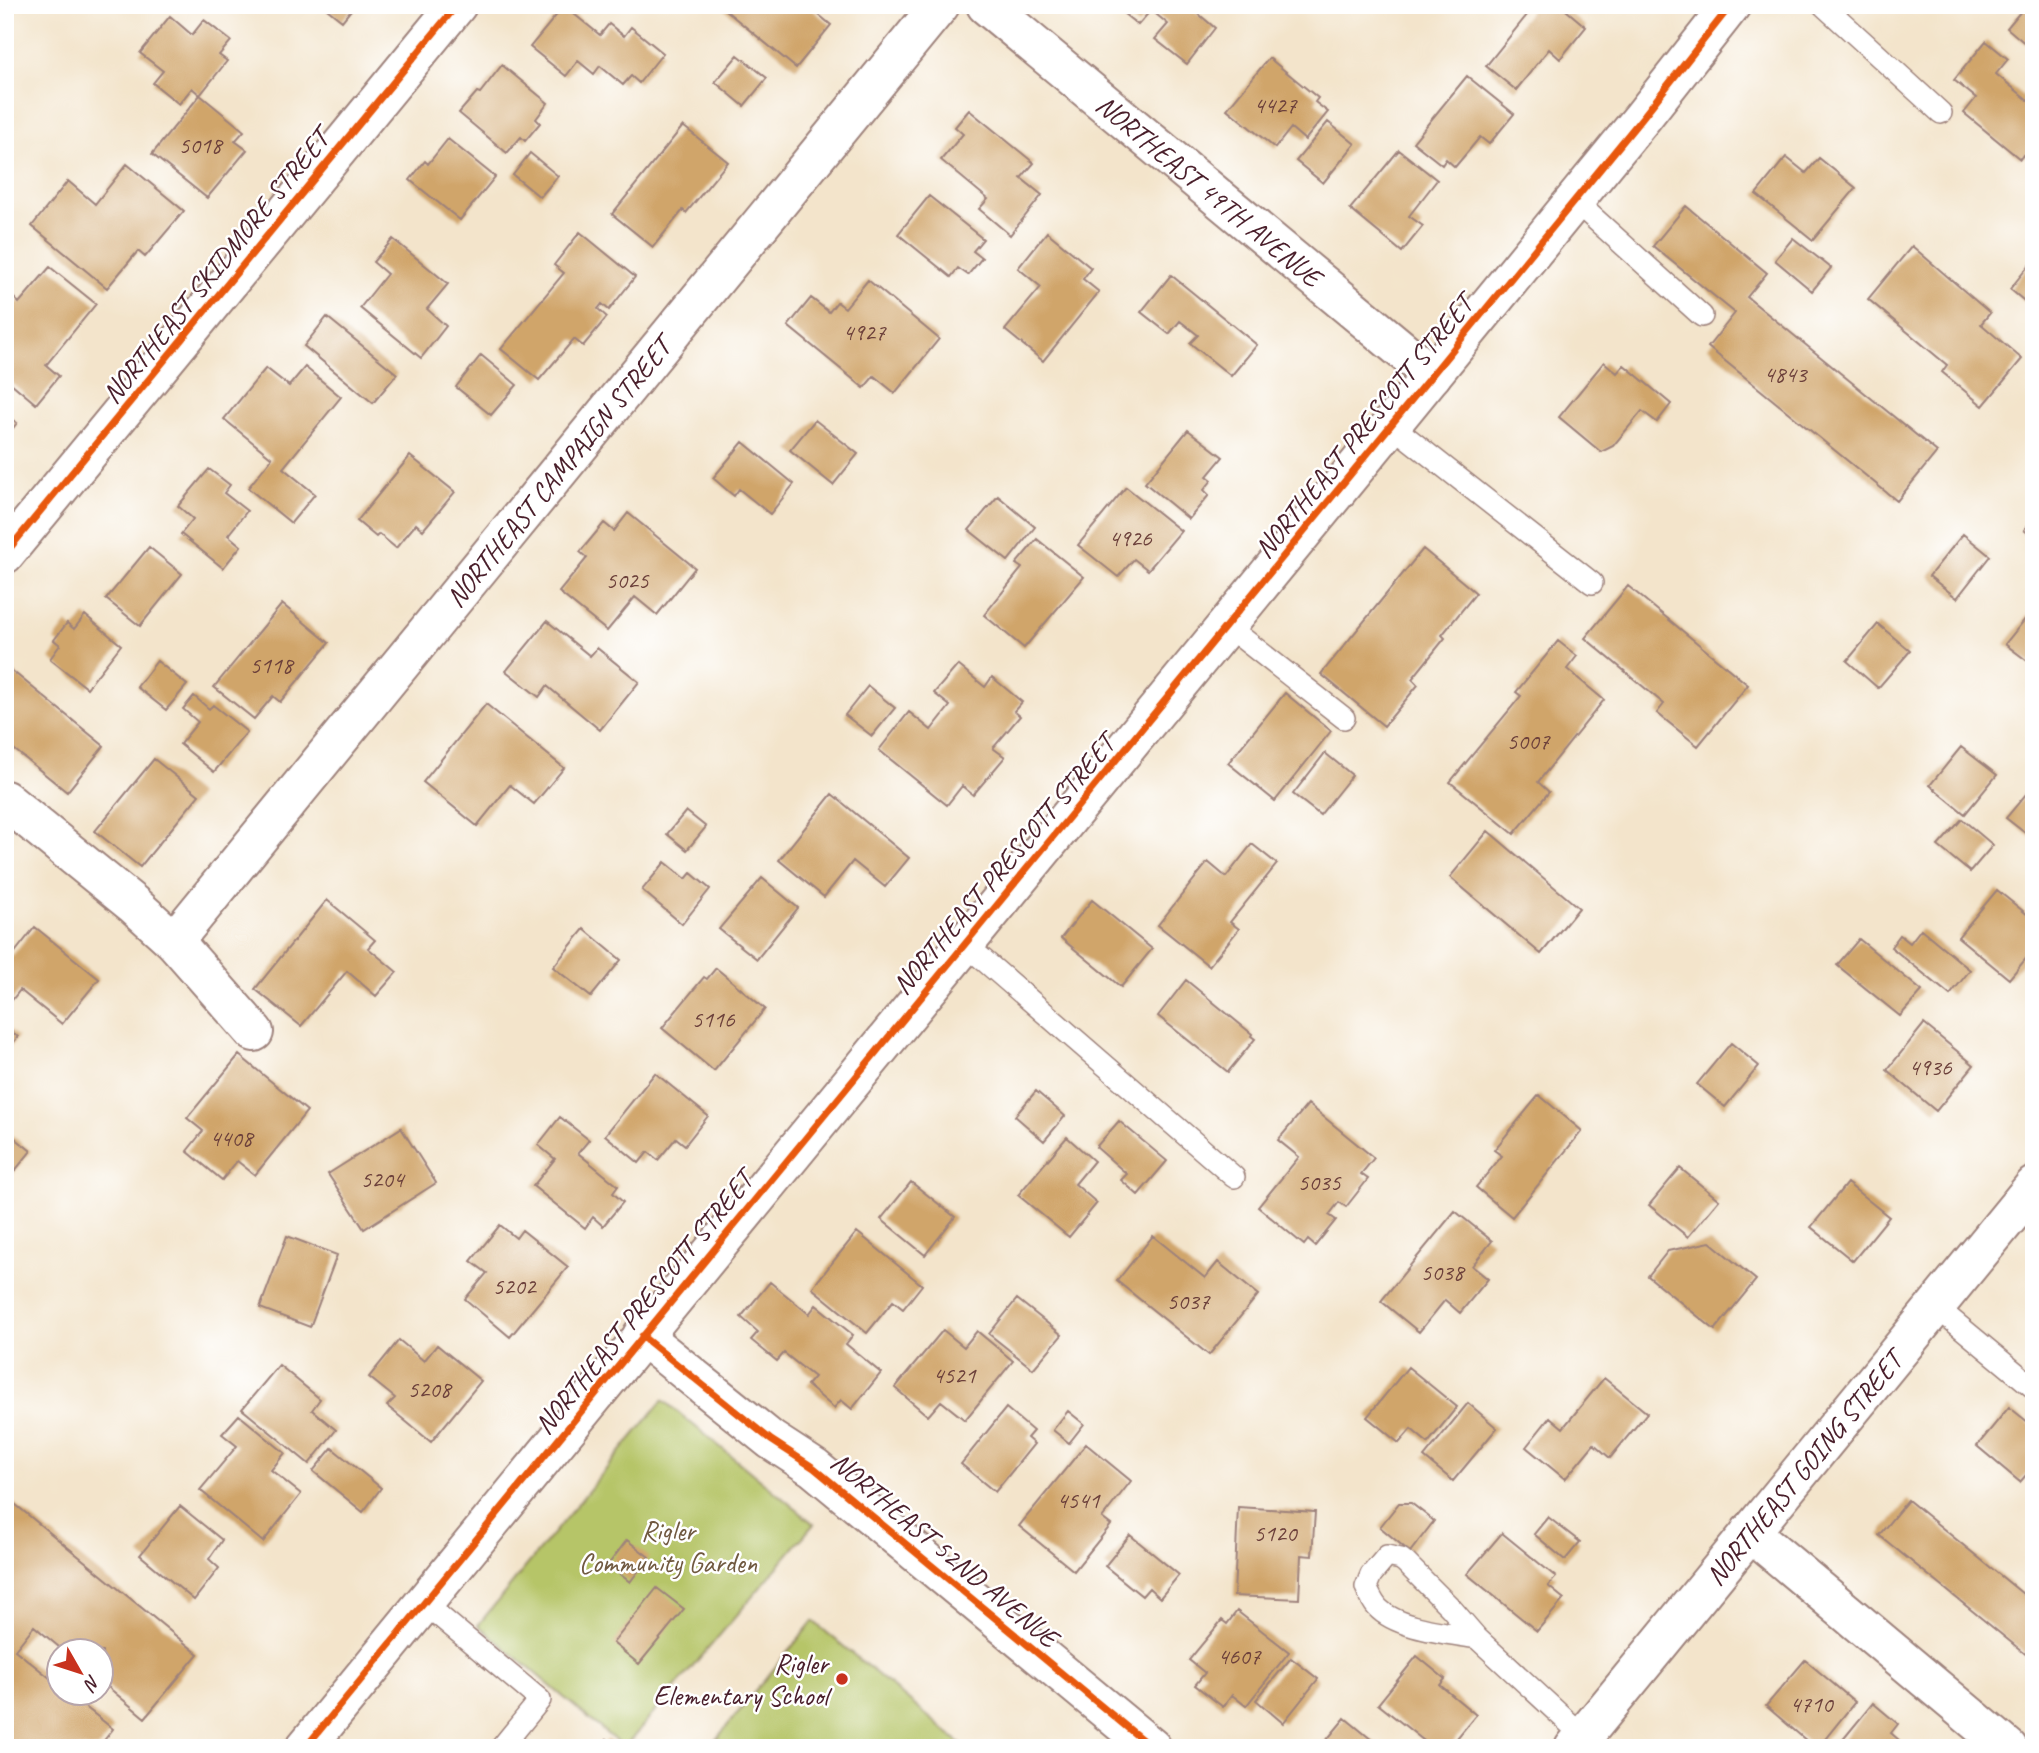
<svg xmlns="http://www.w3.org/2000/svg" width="2039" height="1753" viewBox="0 0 2039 1753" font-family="Caveat,sans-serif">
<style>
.green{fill:#b6c568;stroke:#80724a;stroke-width:2}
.building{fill:#d0a56b}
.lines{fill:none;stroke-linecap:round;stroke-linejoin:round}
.service-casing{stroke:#9e827b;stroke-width:24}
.minor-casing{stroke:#9e827b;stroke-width:42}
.tertiary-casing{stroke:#9e827b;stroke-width:42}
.service{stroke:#fff;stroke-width:21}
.minor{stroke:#fff;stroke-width:38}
.tertiary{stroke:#fff;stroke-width:38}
.cycleway-casing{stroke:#fff;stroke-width:11}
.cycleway{stroke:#e8590c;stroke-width:7}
.poi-dot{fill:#c8321e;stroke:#fff;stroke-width:2.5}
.labels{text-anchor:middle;stroke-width:5;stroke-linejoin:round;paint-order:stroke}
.number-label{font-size:24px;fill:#6c403b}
.street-label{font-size:28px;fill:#4a1f2b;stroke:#fff}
.park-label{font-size:28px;fill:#705940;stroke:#fff}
.poi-label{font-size:28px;fill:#4a1f2b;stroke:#fff;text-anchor:end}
</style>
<rect width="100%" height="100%" fill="#fff"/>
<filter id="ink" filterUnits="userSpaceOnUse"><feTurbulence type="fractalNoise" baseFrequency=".0143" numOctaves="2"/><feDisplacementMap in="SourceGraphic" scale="14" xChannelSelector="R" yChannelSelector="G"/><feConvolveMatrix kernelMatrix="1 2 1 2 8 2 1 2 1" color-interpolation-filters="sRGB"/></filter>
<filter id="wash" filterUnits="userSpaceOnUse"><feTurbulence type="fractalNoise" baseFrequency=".00686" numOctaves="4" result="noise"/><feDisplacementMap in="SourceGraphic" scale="28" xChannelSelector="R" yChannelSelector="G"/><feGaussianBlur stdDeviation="1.57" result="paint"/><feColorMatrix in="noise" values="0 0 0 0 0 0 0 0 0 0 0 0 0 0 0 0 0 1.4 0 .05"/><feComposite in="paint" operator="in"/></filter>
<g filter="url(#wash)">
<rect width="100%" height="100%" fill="#f3e4cb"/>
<!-- green -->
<path class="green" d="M663,1400L814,1524L624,1748L478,1625Z
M813,1621L966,1748H709Z"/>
<g id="blocks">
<!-- building -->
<path class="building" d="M322,5H355L342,21Z
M719,5H817L813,10L831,25L796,68Z
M1113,5H1188L1215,28L1187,64L1155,39L1168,24L1151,10L1138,25Z
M1535,5H1560L1586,27L1560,59L1549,49L1516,90L1486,66Z
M2026,5H2034V51L2007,28Z
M564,6L600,35L609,24L624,36L631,27L663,53L639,83L631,76L623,85L600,66L594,74L578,61L566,76L530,47Z
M170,16L192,35L204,20L231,41L219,55L227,61L200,95L192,88L179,104L153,83L163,71L140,53Z
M1986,41L2008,59L1996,74L2034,105V164L2023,155L2020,159L1964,113L1976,98L1954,80Z
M738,55L767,78L744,106L715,82Z
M1269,58L1318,98L1315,102L1328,112L1305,140L1291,128L1275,148L1227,109Z
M502,65L548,103L536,119L540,123L525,141L521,137L507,153L459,113L477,92L480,93Z
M1467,76L1514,114L1489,144L1480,137L1455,167L1446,159L1442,165L1413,142Z
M200,95L244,131L235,141L247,150L207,198L152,154Z
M969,110L1034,163L1021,178L1042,195L1010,235L979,209L988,199L941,160L963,134L955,127Z
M1328,122L1355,144L1323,183L1296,161Z
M683,126L728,162L686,213L683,210L653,247L612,214Z
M448,139L495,177L460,220L410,180L425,161L428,164Z
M1399,150L1437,180L1409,216L1423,226L1402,252L1350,209Z
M530,153L558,176L540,197L513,175Z
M1786,157L1806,173L1819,158L1856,188L1813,240L1756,194Z
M127,164L184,211L145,257L138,251L107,288L32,226L68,181L95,204Z
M929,196L983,239L973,251L982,258L968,275L958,268L951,277L898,234Z
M1686,206L1767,273L1747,297L1937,452L1897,501L1708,347L1735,313L1653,246Z
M580,232L635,277L609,310L602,304L598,309L607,317L583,346L574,339L539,380L501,349L564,273L554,265Z
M1047,232L1091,268L1083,279L1099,292L1043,361L1005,330L1041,287L1018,268Z
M1793,238L1831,268L1812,291L1775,260Z
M393,239L448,284L427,309L446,326L421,358L360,308L387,274L373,262Z
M1912,246L1990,313L1981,324L2022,359L1983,406L1942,372L1947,365L1868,299Z
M2034,259V309L2010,289Z
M50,267L96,304L46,365L59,376L36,404L5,378V308L14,298L19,303Z
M1171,275L1257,345L1231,376L1190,343L1198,335L1180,321L1169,334L1141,312Z
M868,280L939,339L895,393L874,376L864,388L788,326L811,298L829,312L837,302L845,308Z
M327,317L397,374L373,403L304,346Z
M481,355L517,385L491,415L456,387Z
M1604,362L1617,373L1624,365L1671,404L1657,422L1642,411L1613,446L1601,452L1559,417Z
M305,367L341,397L283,468L315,494L291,523L248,488L272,458L224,419L266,368L289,386Z
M5,414L17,423L5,438Z
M815,420L858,454L833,485L790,450Z
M1188,430L1223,457L1207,476L1212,480L1204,490L1209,495L1189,519L1145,483Z
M743,442L794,484L770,514L739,489L734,496L713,478Z
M410,456L455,492L423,530L416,524L396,548L379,534L376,537L357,521Z
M209,469L230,485L224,493L247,511L228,535L241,546L223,568L181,534L193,519L178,506Z
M1126,487L1181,531L1148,570L1134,559L1118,577L1078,545Z
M998,496L1035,527L1008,561L969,530Z
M628,513L695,568L657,615L635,597L607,631L559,592L587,558L580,552L604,523L614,531Z
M2034,517V538L2024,530Z
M1963,534L1990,556L1957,598L1929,576Z
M1037,539L1084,577L1024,648L984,615L1022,568L1016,564Z
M149,547L182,574L140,626L106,599Z
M1423,549L1476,593L1442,635L1445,638L1412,679L1418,685L1384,726L1321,674Z
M1628,586L1748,685L1698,746L1657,713L1664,704L1585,638Z
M282,604L329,643L280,702L273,696L254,719L214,687Z
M2034,608V666L2005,644Z
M85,615L121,645L87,688L50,659L60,645L54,640L67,623L74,629Z
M547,621L590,656L597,648L639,682L600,730L547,686L539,697L506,671Z
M1878,624L1910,651L1878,688L1847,661Z
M1558,641L1577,656L1567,669L1604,700L1538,782L1549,792L1514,834L1450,782L1521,696L1516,692Z
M157,661L187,685L166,710L137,687Z
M5,665L104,746L67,792L5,742Z
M958,665L985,687L992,677L1022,702L1014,711L1020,716L993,748L1005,757L973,795L962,786L947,805L879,750L909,712L931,730L950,706L934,693Z
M868,686L895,708L872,736L845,715Z
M1285,693L1331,731L1275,801L1228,763Z
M194,696L209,709L213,705L247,732L214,772L180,744L198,722L183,709Z
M486,704L564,768L534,804L510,785L477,826L423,782Z
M1961,747L1997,775L1965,814L1930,785Z
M1325,753L1352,775L1320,815L1293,794Z
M154,759L199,795L140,867L95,831Z
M832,794L909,858L885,887L853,861L824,897L779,860Z
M2026,794L2034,800V840L2006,818Z
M686,811L706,827L687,850L667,834Z
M1962,819L1993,845L1970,872L1938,846Z
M1488,831L1579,908L1541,954L1450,877Z
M1252,844L1277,864L1230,922L1239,929L1209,966L1158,925L1208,862L1226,877Z
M665,862L686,879L691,873L710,889L682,924L642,890Z
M762,878L798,908L757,959L719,929Z
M1997,890L2034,920V949L2009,979L1958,937Z
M327,900L375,940L368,948L397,972L376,996L347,971L301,1026L255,989Z
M1092,900L1152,949L1121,987L1061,938Z
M35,927L99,979L62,1024L20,990L5,1009V960L10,954L12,956Z
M584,929L621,960L591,997L553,967Z
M1921,929L1970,970L1950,995L1891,947L1900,935L1910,943Z
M1859,939L1922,991L1900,1016L1837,965Z
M716,968L765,1009L714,1071L662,1028L704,977L707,979Z
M1186,980L1252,1034L1251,1036L1255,1039L1228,1072L1158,1016Z
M1924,1024L1974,1065L1936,1111L1887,1070Z
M5,1026L18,1037L5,1053Z
M1731,1043L1759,1066L1725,1107L1697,1084Z
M239,1055L307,1111L255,1175L237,1161L222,1180L187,1151L203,1131L187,1118Z
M655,1073L708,1116L685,1145L676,1138L658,1160L648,1152L639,1163L605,1135Z
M1036,1091L1065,1116L1044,1141L1015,1116Z
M1539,1095L1582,1131L1512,1217L1476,1187L1502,1156L1494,1150Z
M1308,1104L1374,1158L1361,1174L1368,1179L1346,1207L1339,1202L1329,1215L1336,1220L1315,1246L1308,1240L1304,1245L1258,1207L1299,1157L1278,1140Z
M560,1117L589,1140L578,1153L618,1186L613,1193L623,1202L603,1226L593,1217L585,1228L533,1186L555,1159L538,1145Z
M1119,1121L1167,1161L1138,1195L1121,1180L1127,1174L1096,1147Z
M401,1128L436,1183L364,1229L328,1174Z
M5,1130L31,1151L5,1183Z
M1067,1137L1094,1161L1075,1184L1097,1203L1069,1237L1018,1195Z
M1680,1168L1719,1200L1688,1237L1649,1205Z
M911,1182L955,1217L925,1255L881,1219Z
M1847,1183L1889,1217L1853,1261L1811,1227Z
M1455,1211L1492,1241L1472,1266L1488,1279L1460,1313L1445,1300L1419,1332L1381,1301Z
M500,1225L516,1238L522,1230L568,1267L510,1337L465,1299L487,1273L471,1261Z
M857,1232L922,1285L903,1309L893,1301L867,1333L812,1288Z
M287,1236L337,1255L310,1327L260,1308Z
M1153,1236L1205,1278L1218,1262L1258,1295L1209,1355L1117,1281Z
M1710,1242L1756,1280L1715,1330L1648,1276L1668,1251Z
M770,1282L809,1314L816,1305L853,1335L846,1344L881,1373L852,1409L841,1400L834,1408L807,1385L814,1377L784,1353L777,1361L751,1340L758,1332L741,1317Z
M1017,1299L1062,1335L1033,1369L989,1334Z
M943,1330L964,1347L977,1331L1013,1361L965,1420L941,1401L928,1416L895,1388Z
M399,1340L424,1361L437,1345L481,1381L431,1442L387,1406L395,1398L369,1377Z
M279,1365L320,1399L312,1410L336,1430L309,1464L242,1409Z
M1408,1367L1457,1407L1428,1443L1411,1429L1399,1443L1367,1417Z
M1604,1378L1647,1413L1610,1458L1594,1444L1565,1479L1526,1447L1550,1417L1563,1428Z
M1468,1403L1497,1428L1453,1481L1424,1457Z
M2009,1407L2034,1427V1466L2020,1482L1977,1446Z
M1006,1408L1033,1431L1027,1438L1034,1444L995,1492L961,1464Z
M1068,1411L1084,1424L1069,1443L1053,1430Z
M239,1415L285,1453L271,1470L301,1494L263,1542L200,1490L237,1446L222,1434Z
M1086,1444L1131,1481L1102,1518L1111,1525L1074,1571L1019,1526Z
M332,1448L381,1488L363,1512L313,1471Z
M5,1496L198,1654L145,1718L102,1682V1652H65L34,1626L15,1650L60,1686V1694H69L113,1729L98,1748H5Z
M1908,1500L2034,1603V1661L1879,1535Z
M1399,1503H1411L1434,1521L1410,1552L1380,1527Z
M180,1506L222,1540L209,1559L219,1568L194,1600L140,1555Z
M1238,1507L1315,1512L1312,1556L1301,1555L1299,1599L1234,1596Z
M1548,1517L1580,1542L1565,1560L1534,1534Z
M1502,1533L1556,1577L1548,1586L1564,1599L1537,1631L1467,1574Z
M1130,1535L1179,1575L1160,1598L1149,1588L1142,1596L1105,1566Z
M627,1540L649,1557L630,1582L608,1565Z
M657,1588L684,1609L639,1664L613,1643Z
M1237,1611L1289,1652L1246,1706L1232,1695L1223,1707L1195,1685L1205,1673L1189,1660L1222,1620L1227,1624Z
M1417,1656L1445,1679L1440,1685L1476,1715L1449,1748H1433L1378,1704Z
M1291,1658L1318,1679L1283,1723L1256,1700Z
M1805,1660L1855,1702L1818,1748H1815L1766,1706Z
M1873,1703L1898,1724L1891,1733L1908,1748H1836Z
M1345,1718L1378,1745L1376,1748H1320Z
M607,1739L618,1748H600Z"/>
</g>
</g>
<g filter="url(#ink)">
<use href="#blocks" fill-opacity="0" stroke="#9e827b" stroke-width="2"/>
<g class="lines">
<!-- service casing -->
<g class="service-casing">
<path id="service" d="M1823,5L1941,113
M1575,201L1702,316
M1391,425L1592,583
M1227,626L1344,718
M964,943L1234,1177
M1935,1306L2034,1388
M424,1603L540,1700L501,1748
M1477,1638C1449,1633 1397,1629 1377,1607C1372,1601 1369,1594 1366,1587L1371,1575L1387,1556L1401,1559L1406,1563L1451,1608L1477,1638L1583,1736"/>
</g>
<!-- minor casing -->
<g class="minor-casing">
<g id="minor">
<path id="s1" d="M986,5L1432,375"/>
<path d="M5,554L457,5"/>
<path d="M5,800L133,904L174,941L254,1032"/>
<path id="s2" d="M174,941L940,5"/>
<path d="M642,1336L771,1440L814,1468L1152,1748"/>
<path d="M1750,1532L2008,1748"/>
<path id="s3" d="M1574,1748L2034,1186"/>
</g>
</g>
<!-- tertiary casing -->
<g class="tertiary-casing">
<path id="tertiary" d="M305,1748L1391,425L1642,118L1731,5"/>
</g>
<!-- service -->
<use href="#service" class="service"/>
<!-- minor -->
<use href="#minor" class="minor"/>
<!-- tertiary -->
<use href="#tertiary" class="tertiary"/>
<!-- cycleway casing -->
<g class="cycleway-casing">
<path id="cycleway" d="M5,554L457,5
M642,1336L771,1440L814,1468L1152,1748
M305,1748L1391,425L1642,118L1731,5"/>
</g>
<!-- cycleway -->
<use href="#cycleway" class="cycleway"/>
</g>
</g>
<!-- markers -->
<circle class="poi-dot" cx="842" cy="1679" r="7"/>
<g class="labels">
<!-- number labels -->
<g class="number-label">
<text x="1275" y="113">4427</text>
<text x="200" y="153">5018</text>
<text x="864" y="340">4927</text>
<text x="1785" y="382">4843</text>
<text x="1130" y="546">4926</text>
<text x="627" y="588">5025</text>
<text x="271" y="673">5118</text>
<text x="1528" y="749">5007</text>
<text x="713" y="1027">5116</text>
<text x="1930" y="1075">4936</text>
<text x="231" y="1146">4408</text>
<text x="382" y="1187">5204</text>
<text x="1319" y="1190">5035</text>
<text x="1442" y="1280">5038</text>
<text x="514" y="1294">5202</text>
<text x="1188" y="1309">5037</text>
<text x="954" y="1383">4521</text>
<text x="429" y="1397">5208</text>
<text x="1078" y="1508">4541</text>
<text x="1275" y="1541">5120</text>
<text x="1239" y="1664">4607</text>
<text x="1811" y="1712">4710</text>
</g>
<!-- street labels -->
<g class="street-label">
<text dy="10" stroke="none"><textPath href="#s1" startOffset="290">NORTHEAST 49TH AVENUE</textPath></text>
<text transform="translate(215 266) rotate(-51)" y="10">NORTHEAST SKIDMORE STREET</text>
<text transform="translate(1363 426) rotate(-51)" y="10">NORTHEAST PRESCOTT STREET</text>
<text dy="10" stroke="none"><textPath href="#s2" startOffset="606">NORTHEAST CAMPAIGN STREET</textPath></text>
<text transform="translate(1003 864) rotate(-50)" y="10">NORTHEAST PRESCOTT STREET</text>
<text transform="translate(643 1302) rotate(-51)" y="10">NORTHEAST PRESCOTT STREET</text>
<text dy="10" stroke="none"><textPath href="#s3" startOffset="362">NORTHEAST GOING STREET</textPath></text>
<text transform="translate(945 1549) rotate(40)" y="10">NORTHEAST 52ND AVENUE</text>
</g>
<!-- park labels -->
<g class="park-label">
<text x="668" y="1540">Rigler<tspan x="668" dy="32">Community Garden</tspan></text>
</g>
<!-- poi labels -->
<g class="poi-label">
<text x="828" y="1673">Rigler<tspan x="828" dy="32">Elementary School</tspan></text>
</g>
</g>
<!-- margin -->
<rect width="2039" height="1753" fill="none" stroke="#fff" stroke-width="28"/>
<!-- north arrow -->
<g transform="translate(80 1672) rotate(129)"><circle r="33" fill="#ffffff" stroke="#b7a5aa" stroke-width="2"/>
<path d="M0-5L12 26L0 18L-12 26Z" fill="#c8321e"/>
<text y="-10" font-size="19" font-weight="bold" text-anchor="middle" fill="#4a1f2b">N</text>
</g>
</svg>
